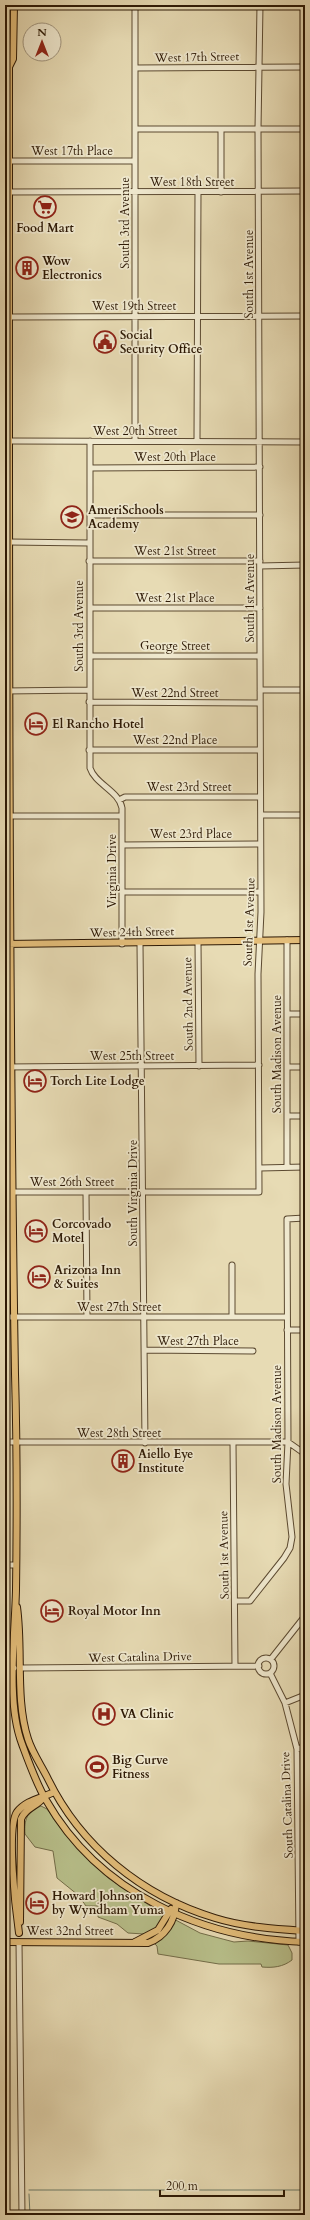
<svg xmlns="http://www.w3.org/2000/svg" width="310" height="2220" viewBox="0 0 310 2220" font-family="Cardo,serif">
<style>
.green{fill:#b8c08b;stroke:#726c48}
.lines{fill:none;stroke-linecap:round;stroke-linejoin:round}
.stream{stroke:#6d7a68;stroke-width:1}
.minor-casing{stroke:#5c4a31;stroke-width:7}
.major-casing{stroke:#2d1905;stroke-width:8}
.minor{stroke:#efe8ce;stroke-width:5}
.major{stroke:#e4be7a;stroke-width:6}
.labels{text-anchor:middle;stroke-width:3.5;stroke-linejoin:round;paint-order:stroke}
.street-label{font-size:12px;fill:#2d1905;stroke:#efe8ce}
.poi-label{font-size:12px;font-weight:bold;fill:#2d1905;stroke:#efe8ce;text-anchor:start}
</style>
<rect width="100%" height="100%" fill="#e7dbb4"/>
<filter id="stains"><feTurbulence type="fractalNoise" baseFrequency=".005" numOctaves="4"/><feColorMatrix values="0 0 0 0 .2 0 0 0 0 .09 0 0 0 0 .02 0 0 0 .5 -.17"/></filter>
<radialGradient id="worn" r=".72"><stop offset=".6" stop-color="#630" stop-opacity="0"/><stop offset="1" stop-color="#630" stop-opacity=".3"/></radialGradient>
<!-- green -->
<path class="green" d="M41,1806L47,1809L73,1844L108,1878L155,1909L200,1933L234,1942L248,1941L288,1945L292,1953V1960C283,1967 273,1968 262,1967L261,1964H219L158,1954L157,1946L144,1934L128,1933L117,1924L98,1917V1906H86L78,1895L57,1878L53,1851L35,1847L25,1834C24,1819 27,1812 41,1806Z"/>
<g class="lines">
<!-- stream -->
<path class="stream" d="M29,2190H305
M29,2194L30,2215"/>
<!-- minor casing -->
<g class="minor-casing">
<path id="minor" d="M135,68L305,67
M135,129H305
M9,161H135
M5,192L305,191
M221,192V129
M9,317L305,316
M197,440L198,192
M9,441L305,442
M90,441V768C95,784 119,791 122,808V944
M135,441V5
M90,468L260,467
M90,515H260
M9,542L89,543
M89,561H260
M260,566L305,565
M90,608H260
M90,656H260
M260,690H305
M5,691L89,690
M89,702L260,703
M89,750H260
M119,800L125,797H260
M261,815H305
M10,816H122
M122,845L260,844
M122,892H261
M287,940V1167
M198,942L199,1066
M140,944L145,1443
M287,1014H305
M5,1067L259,1065
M287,1067H305
M287,1116H305
M260,1168L305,1167
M5,1192H259L258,974L261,912L258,129L260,5
M86,1192L87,1317
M232,1265V1317
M5,1317H287
M287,1330H305
M144,1350L253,1351
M5,1442H288L305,1454
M233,1443L235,1666
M5,1565H16
M235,1601H250L284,1558L290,1548L292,1537L286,1484L288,1442L287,1219L305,1218
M258 1666a8 8 0 1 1 16 0a8 8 0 1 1-16 0Z
M271,1659L305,1616
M5,1668H14
M21,1668L259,1666
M270,1673L285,1703L297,1749L299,1942
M285,1703L305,1695
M297,1749L305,1747
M19,1942L22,2215"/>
</g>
<!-- major casing -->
<g class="major-casing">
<path id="major" d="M14,5L13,59L9,67C9,503 8,939 15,1374C17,1446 17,1518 16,1590C15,1635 6,1702 22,1744C29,1763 36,1783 46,1800C99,1893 202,1939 305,1942
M5,944L305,940
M17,1607C23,1650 15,1699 28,1739C32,1752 41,1765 47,1777C80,1846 142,1896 215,1918C244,1927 275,1929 305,1931
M20,1922L21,1819C26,1807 37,1807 44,1797
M19,1933C16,1912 6,1828 17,1812C26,1800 42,1798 54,1792
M5,1942L148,1943C165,1937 175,1921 176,1903
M135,1942L158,1930L171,1909"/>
</g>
<!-- minor -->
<use href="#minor" class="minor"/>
<!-- major -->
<use href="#major" class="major"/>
</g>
<!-- icons -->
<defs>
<g id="supermarket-ring" transform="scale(1.15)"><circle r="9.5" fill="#efe8ce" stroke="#8f2418" stroke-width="1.5"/><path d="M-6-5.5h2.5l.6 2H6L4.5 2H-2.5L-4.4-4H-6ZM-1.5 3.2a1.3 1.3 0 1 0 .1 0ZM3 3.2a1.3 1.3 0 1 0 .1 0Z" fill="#8f2418"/></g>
<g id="building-ring" transform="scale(1.15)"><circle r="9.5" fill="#efe8ce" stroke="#8f2418" stroke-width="1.5"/><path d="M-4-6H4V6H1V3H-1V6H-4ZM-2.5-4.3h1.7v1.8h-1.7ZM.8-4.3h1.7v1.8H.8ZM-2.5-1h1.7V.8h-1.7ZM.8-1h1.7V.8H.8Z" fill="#8f2418"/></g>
<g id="civic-ring" transform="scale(1.15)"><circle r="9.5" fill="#efe8ce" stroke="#8f2418" stroke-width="1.5"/><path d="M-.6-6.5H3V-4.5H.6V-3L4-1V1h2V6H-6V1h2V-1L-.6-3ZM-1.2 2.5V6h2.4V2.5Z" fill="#8f2418"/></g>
<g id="school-ring" transform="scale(1.15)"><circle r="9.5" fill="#efe8ce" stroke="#8f2418" stroke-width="1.5"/><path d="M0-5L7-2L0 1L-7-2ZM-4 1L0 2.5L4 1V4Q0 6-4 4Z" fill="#8f2418"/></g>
<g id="hotel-ring" transform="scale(1.15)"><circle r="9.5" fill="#efe8ce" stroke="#8f2418" stroke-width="1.5"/><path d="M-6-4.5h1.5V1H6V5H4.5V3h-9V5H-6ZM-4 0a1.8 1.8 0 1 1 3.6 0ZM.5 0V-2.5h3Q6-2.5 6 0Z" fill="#8f2418"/></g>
<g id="hospital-ring" transform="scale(1.15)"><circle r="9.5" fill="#efe8ce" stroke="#8f2418" stroke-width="1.5"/><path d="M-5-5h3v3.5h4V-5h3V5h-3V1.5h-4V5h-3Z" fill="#8f2418"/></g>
<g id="stadium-ring" transform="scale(1.15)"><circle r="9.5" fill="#efe8ce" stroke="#8f2418" stroke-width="1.5"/><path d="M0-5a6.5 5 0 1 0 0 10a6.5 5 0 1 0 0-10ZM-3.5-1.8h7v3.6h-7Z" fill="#8f2418"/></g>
</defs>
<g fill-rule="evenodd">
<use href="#supermarket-ring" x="45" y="207"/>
<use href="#building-ring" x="27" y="268"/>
<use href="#civic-ring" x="105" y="342"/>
<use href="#school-ring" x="72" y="517"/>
<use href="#hotel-ring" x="36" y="724"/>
<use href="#hotel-ring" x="35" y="1081"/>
<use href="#hotel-ring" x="36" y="1231"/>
<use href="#hotel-ring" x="39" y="1277"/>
<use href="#building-ring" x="123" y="1461"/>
<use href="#hotel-ring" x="52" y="1611"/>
<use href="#hospital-ring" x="104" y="1714"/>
<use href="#stadium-ring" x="97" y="1767"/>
<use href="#hotel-ring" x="37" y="1903"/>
</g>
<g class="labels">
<!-- street labels -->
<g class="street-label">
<text transform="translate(197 57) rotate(-1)" y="4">West 17th Street</text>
<text x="72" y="155">West 17th Place</text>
<text x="192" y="186">West 18th Street</text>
<text transform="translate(125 223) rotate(-90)" y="4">South 3rd Avenue</text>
<text transform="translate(249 274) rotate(-90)" y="4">South 1st Avenue</text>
<text x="134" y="310">West 19th Street</text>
<text x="135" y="435">West 20th Street</text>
<text x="175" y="461">West 20th Place</text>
<text x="175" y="555">West 21st Street</text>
<text x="175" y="602">West 21st Place</text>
<text transform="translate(250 598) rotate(-90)" y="4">South 1st Avenue</text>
<text transform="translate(79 626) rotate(-90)" y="4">South 3rd Avenue</text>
<text x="175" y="650">George Street</text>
<text x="175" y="697">West 22nd Street</text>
<text x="175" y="744">West 22nd Place</text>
<text x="189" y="791">West 23rd Street</text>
<text x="191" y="838">West 23rd Place</text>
<text transform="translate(112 871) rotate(-90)" y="4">Virginia Drive</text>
<text transform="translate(249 922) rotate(-88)" y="4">South 1st Avenue</text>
<text transform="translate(132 932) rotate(-1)" y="4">West 24th Street</text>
<text transform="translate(188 1004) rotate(-91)" y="4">South 2nd Avenue</text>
<text transform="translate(277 1054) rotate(-90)" y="4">South Madison Avenue</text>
<text x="132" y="1060">West 25th Street</text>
<text x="72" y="1186">West 26th Street</text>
<text transform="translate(133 1193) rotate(-90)" y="4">South Virginia Drive</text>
<text x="119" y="1311">West 27th Street</text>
<text x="198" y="1345">West 27th Place</text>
<text transform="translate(277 1424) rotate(-90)" y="4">South Madison Avenue</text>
<text x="119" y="1437">West 28th Street</text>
<text transform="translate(224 1555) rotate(-91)" y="4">South 1st Avenue</text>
<text transform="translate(140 1657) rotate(-1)" y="4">West Catalina Drive</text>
<text transform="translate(287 1805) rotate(-92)" y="4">South Catalina Drive</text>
<text x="70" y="1935">West 32nd Street</text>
</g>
<!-- poi labels -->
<g class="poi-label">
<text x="45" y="232" text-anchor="middle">Food Mart</text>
<text x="42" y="265">Wow<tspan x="42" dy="14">Electronics</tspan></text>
<text x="120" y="339">Social<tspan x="120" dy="14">Security Office</tspan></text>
<text x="88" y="514">AmeriSchools<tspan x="88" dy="14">Academy</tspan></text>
<text x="52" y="728">El Rancho Hotel</text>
<text x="50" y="1085">Torch Lite Lodge</text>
<text x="52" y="1228">Corcovado<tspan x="52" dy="14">Motel</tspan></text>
<text x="54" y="1274">Arizona Inn<tspan x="54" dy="14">&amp; Suites</tspan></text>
<text x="138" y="1458">Aiello Eye<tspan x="138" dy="14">Institute</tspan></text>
<text x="68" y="1615">Royal Motor Inn</text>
<text x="120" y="1718">VA Clinic</text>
<text x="112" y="1764">Big Curve<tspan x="112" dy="14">Fitness</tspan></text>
<text x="52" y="1900">Howard Johnson<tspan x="52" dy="14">by Wyndham Yuma</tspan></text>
</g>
</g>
<!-- margin -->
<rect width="310" height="2220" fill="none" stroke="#e7dbb4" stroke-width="20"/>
<rect x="6" y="6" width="298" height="2208" fill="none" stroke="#2d1905" stroke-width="2"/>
<rect x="10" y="10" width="290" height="2200" fill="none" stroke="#2d1905"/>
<!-- north arrow -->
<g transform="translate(42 42)"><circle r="19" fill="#efe8ce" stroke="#a1957e"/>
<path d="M0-3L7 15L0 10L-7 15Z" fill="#8f2418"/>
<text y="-6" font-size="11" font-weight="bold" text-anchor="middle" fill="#2d1905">N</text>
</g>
<!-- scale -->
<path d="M160 2190v6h124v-6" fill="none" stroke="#2d1905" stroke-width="2"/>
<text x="166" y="2190" font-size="12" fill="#2d1905" stroke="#efe8ce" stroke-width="3" paint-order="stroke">200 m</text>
<rect width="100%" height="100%" filter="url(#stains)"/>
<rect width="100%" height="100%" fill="url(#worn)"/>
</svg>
